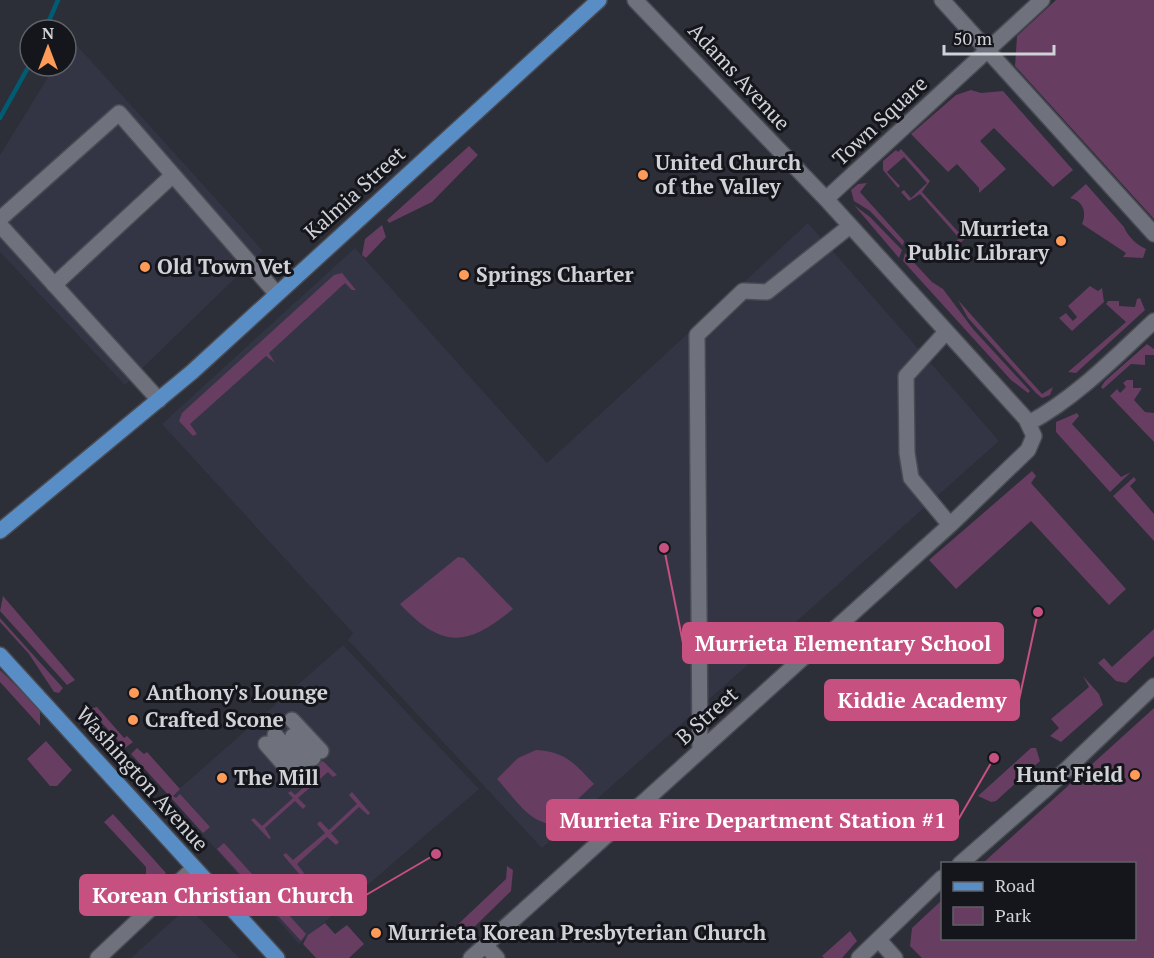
<svg xmlns="http://www.w3.org/2000/svg" width="1154" height="958" viewBox="0 0 1154 958" font-family="'PT Serif',serif">
<style>
.built{fill:#333545}
.green{fill:#673d62}
.lines{fill:none;stroke-linecap:round;stroke-linejoin:round}
.stream{stroke:#005c73;stroke-width:4.5}
.minor-casing{stroke:#494b53;stroke-width:18}
.major-casing{stroke:#494b53;stroke-width:18}
.minor{stroke:#6f717c;stroke-width:15}
.major{stroke:#588dc5;stroke-width:15}
.poi-dot{fill:#fe9b59;stroke:#15161b;stroke-width:2}
.labels{text-anchor:middle;stroke-width:6;stroke-linejoin:round;paint-order:stroke}
.street-label{font-size:21px;fill:#d0d2d8;stroke:#15161b}
.poi-label{font-size:21px;font-weight:bold;fill:#d0d2d8;stroke:#15161b;text-anchor:start}
.leader{fill:none;stroke:#c65080;stroke-width:2}
.callout-dot{fill:#c65080;stroke:#15161b;stroke-width:2}
.callout{fill:#c65080;stroke:#c65080;stroke-width:2}
.callout-label{font-size:22px;text-anchor:middle;font-weight:bold;fill:#fff}
</style>
<rect width="100%" height="100%" fill="#2c2e38"/>
<!-- built -->
<path class="built" d="M71,39L263,251L125,385L0,252V155L55,66H66V48Z
M808,223L999,441L542,848L348,640L353,633L162,424L355,248L547,463Z
M343,645L479,789L299,944L170,797Z
M188,907L239,958H131Z"/>
<!-- green -->
<path class="green" d="M1056,0H1154V219L1015,66L1017,36Z
M971,90L981,93L1003,91L1073,170L1053,187L994,128L980,141L1006,169L979,193V188L957,164L948,172L911,134L956,95Z
M469,146L478,155L432,202L389,223L387,220Z
M901,149L930,181L922,192L962,236L973,231L955,248L953,245L959,238L920,194L909,201L901,192L904,190L911,198L927,183L904,157L887,172L900,186L898,188L883,170V161L896,150L898,152Z
M867,183L860,192L904,241L903,246L870,211L854,201L851,190L858,184Z
M1086,184L1124,227C1128,237 1137,245 1146,249L1143,258L1123,257L1126,253L1082,224C1087,212 1083,201 1070,198Z
M854,205L870,217L902,250L899,258Z
M382,225L386,237L366,258L362,255L365,239Z
M905,253L932,282L943,289L973,329L1030,391L1028,393L1011,380L903,261Z
M342,273L356,290H352L345,283L269,353L275,363L266,356L190,424L197,434L193,436L179,421L182,413L334,275Z
M1090,286L1098,291L1102,288L1104,302L1072,331L1059,318L1066,313L1073,321L1077,317L1068,306Z
M1140,298L1145,310L1076,373L1068,372L1126,322L1106,304L1108,301H1119V306L1135,307L1137,299Z
M958,300L1042,394L1053,387L1050,395L1042,398L1036,393L968,318Z
M1147,344L1154,349V355H1145V365L1131,364L1103,389L1101,387L1105,381Z
M1127,380H1133V388H1142L1134,400L1145,412L1154,413V442L1110,396L1117,389L1120,393L1126,387L1123,383Z
M1077,413L1079,416L1072,424L1121,477L1131,472L1110,492L1056,432V422Z
M1032,471L1036,476L1031,483L1126,589L1109,605L1031,521L956,589L929,560Z
M1134,477L1136,480L1130,486L1154,514V541L1113,496Z
M458,557L464,558L513,609C467,647 442,649 400,604Z
M3,596L75,680L67,685L0,611Z
M0,618L63,688L59,693L54,692L29,654L0,622Z
M1154,629V656L1126,683L1116,681L1098,663L1104,658L1112,667Z
M0,670L40,709V726L0,682Z
M1083,676L1099,694L1103,705L1061,742L1050,736L1059,728L1051,719L1089,687Z
M97,707L124,738L127,736L133,742L125,748L89,709Z
M1154,708V958H922L910,946L912,928L942,900V938H1134V864L983,863Z
M46,741L72,770L57,786H50L27,759Z
M137,748L144,754L147,752L180,789L173,796L176,798L180,794L210,827L203,833L131,754Z
M1031,748H1036L1040,761L996,801L991,802L978,796Z
M536,750C566,752 574,763 594,784L551,824C528,822 512,795 497,779L518,758Z
M323,761L337,775L333,777L328,772L298,798L306,806L303,809L295,801L265,828L271,838L269,839L251,820L254,818L262,826L293,798L288,793L291,791L295,795L320,773L315,767Z
M352,792L370,813L368,815L359,807L331,833L339,842L336,845L327,837L297,864L304,873L301,876L283,855L286,853L293,860L325,833L317,824L320,821L329,830L357,804L349,795Z
M113,814L166,873L149,887L146,883V867L104,822Z
M224,843L306,934L301,941L217,849Z
M507,866L513,870L511,891L463,938L456,940L444,924L453,929L506,879Z
M325,923L335,934L347,925L364,944L349,958H316L303,944L308,935Z
M850,931L857,941L842,958H824L822,956Z"/>
<g class="lines">
<!-- stream -->
<path class="stream" d="M45,30L58,0
M0,118L30,64"/>
<!-- minor casing -->
<g class="minor-casing">
<path id="minor" d="M942,0L1154,234
M826,199L1042,0
M0,219L119,113L276,293
M0,225L159,400
M54,285L173,175
M946,332L906,376L907,453L911,478L950,525
M1029,423C1077,397 1114,358 1154,321
M292,720L321,751
M275,735L304,767
M293,736L313,758
M266,744L294,776
M700,750L697,335L743,291L767,292L850,226
M960,864L1047,788L1154,686
M879,940L895,958
M485,945L497,958
M98,958L194,868
M471,958L950,525L1028,450L1034,436L1026,419L826,199L635,0
M859,958L942,878"/>
</g>
<!-- major casing -->
<g class="major-casing">
<path id="major" d="M0,531L192,372L599,0
M0,655L277,958"/>
</g>
<!-- minor -->
<use href="#minor" class="minor"/>
<!-- major -->
<use href="#major" class="major"/>
</g>
<!-- markers -->
<g class="poi-dot">
<circle cx="643" cy="175" r="6"/>
<circle cx="1061" cy="241" r="6"/>
<circle cx="145" cy="267" r="6"/>
<circle cx="464" cy="275" r="6"/>
<circle cx="134" cy="693" r="6"/>
<circle cx="133" cy="720" r="6"/>
<circle cx="1135" cy="775" r="6"/>
<circle cx="222" cy="778" r="6"/>
<circle cx="376" cy="933" r="6"/>
</g>
<g class="labels">
<!-- street labels -->
<g class="street-label">
<text transform="translate(739 77) rotate(47)" y="7">Adams Avenue</text>
<text transform="translate(880 121) rotate(-43)" y="7">Town Square</text>
<text transform="translate(355 193) rotate(-42)" y="7">Kalmia Street</text>
<text transform="translate(707 716) rotate(-42)" y="7">B Street</text>
<text transform="translate(142 779) rotate(48)" y="7">Washington Avenue</text>
</g>
<!-- poi labels -->
<g class="poi-label">
<text x="655" y="170">United Church<tspan x="655" dy="24">of the Valley</tspan></text>
<text x="1049" y="236" text-anchor="end">Murrieta<tspan x="1049" dy="24">Public Library</tspan></text>
<text x="157" y="274">Old Town Vet</text>
<text x="476" y="282">Springs Charter</text>
<text x="146" y="700">Anthony's Lounge</text>
<text x="145" y="727">Crafted Scone</text>
<text x="1123" y="782" text-anchor="end">Hunt Field</text>
<text x="234" y="785">The Mill</text>
<text x="388" y="940">Murrieta Korean Presbyterian Church</text>
</g>
</g>
<!-- callouts -->
<path class="leader" d="M664 548L683 643M1038 612L1019 700M994 758L958 820M436 854L366 895"/>
<g class="callout-dot">
<circle cx="664" cy="548" r="6"/>
<circle cx="1038" cy="612" r="6"/>
<circle cx="994" cy="758" r="6"/>
<circle cx="436" cy="854" r="6"/>
</g>
<g class="callout">
<rect x="683" y="623" width="320" height="40" rx="6"/>
<rect x="825" y="680" width="194" height="40" rx="6"/>
<rect x="547" y="800" width="411" height="40" rx="6"/>
<rect x="80" y="875" width="286" height="40" rx="6"/>
</g>
<g class="callout-label">
<text x="843" y="651">Murrieta Elementary School</text>
<text x="922" y="708">Kiddie Academy</text>
<text x="753" y="828">Murrieta Fire Department Station #1</text>
<text x="223" y="903">Korean Christian Church</text>
</g>
<!-- legend -->
<rect x="941" y="862" width="195" height="78" fill="#15161b" stroke="#606167" stroke-width="1.5"/>
<rect x="953" y="882" width="30" height="9" fill="#588dc5" stroke="#606167" stroke-width="1.5"/>
<text x="995" y="892" font-size="18" fill="#d0d2d8">Road</text>
<rect x="953" y="907" width="30" height="18" fill="#673d62" stroke="#606167" stroke-width="1.5"/>
<text x="995" y="922" font-size="18" fill="#d0d2d8">Park</text>
<!-- north arrow -->
<g transform="translate(48 48)"><circle r="28" fill="#15161b" stroke="#606167" stroke-width="1.5"/>
<path d="M0-4.5L10 22L0 15L-10 22Z" fill="#fe9b59"/>
<text y="-9" font-size="16" font-weight="bold" text-anchor="middle" fill="#d0d2d8">N</text>
</g>
<!-- scale -->
<path d="M944 45v9h110v-9" fill="none" stroke="#d0d2d8" stroke-width="3"/>
<text x="953" y="45" font-size="18" fill="#d0d2d8" stroke="#15161b" stroke-width="4.5" paint-order="stroke">50 m</text>
</svg>
